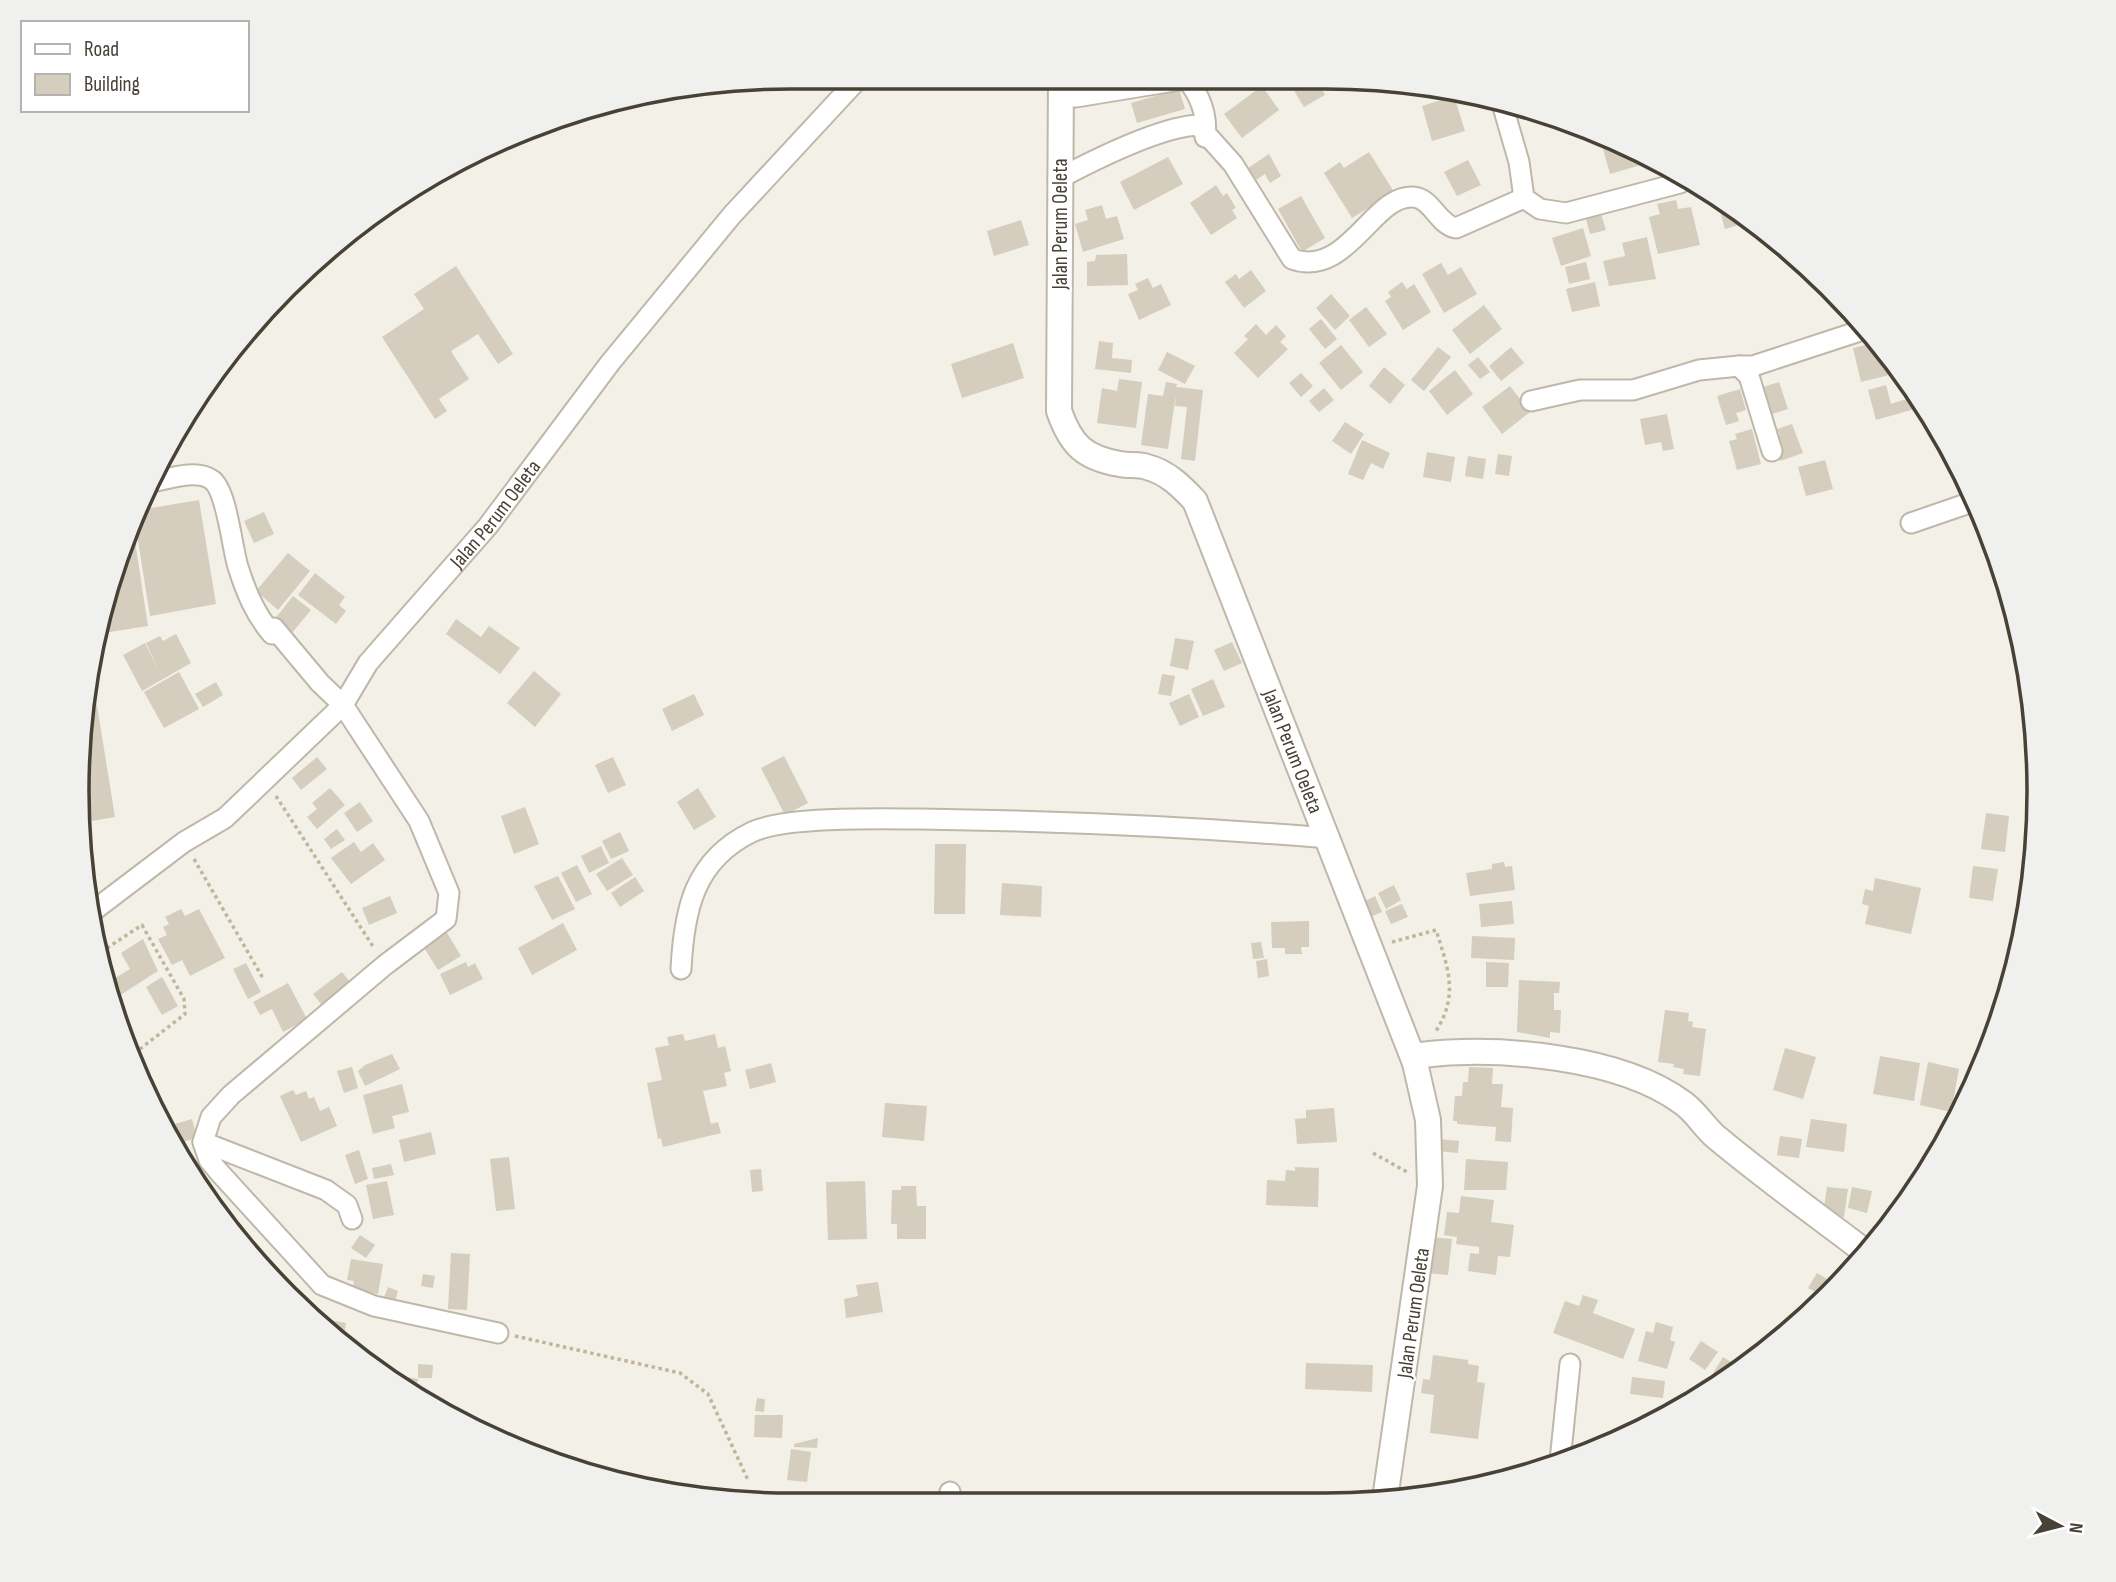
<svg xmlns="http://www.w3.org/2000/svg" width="2116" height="1582" viewBox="0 0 2116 1582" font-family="'Sofia Sans Condensed',sans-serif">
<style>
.building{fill:#d5cdbd}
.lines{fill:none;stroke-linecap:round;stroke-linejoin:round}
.minor-casing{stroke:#bfb8aa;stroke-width:23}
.tertiary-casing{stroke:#bfb8aa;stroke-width:28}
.path{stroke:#c1b59b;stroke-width:3.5;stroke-dasharray:3.5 3.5;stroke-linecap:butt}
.minor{stroke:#fff;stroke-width:19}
.tertiary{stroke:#fff;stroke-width:24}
.labels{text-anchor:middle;stroke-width:5;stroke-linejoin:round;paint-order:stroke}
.street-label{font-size:21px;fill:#474136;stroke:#fff}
.rim{fill:none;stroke:#474136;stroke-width:3.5}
</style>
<rect width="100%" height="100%" fill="#f3f0e7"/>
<!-- building -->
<path class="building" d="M1225,78H1256L1231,90Z
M1311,78H1316L1325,95L1304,107L1293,89Z
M1262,86L1279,110L1242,138L1224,114Z
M1179,89L1185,109L1137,123L1131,103Z
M1454,96L1465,131L1432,141L1422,106Z
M1617,141L1645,157L1655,161L1610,174L1602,145Z
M1369,152L1394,192L1352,218L1324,173L1340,162L1344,168Z
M1269,154L1281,176L1270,183L1265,174L1256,180L1248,168Z
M1168,157L1183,184L1134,210L1120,182Z
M1468,160L1481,185L1457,196L1444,172Z
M1216,185L1223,196L1227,193L1236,208L1232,210L1237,218L1211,235L1190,203Z
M1715,194L1721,197L1752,221L1725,229Z
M1301,196L1325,238L1302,252L1278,209Z
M1676,200L1678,209L1691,207L1700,245L1658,254L1649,217L1660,214L1657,204Z
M1102,205L1106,219L1117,216L1124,239L1083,252L1075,224L1088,220L1085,210Z
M1601,214L1606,230L1590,234L1586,219Z
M1021,220L1029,245L994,256L987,231Z
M1583,228L1591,256L1561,266L1552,238Z
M1647,237L1656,279L1609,286L1603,261L1625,256L1622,243Z
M1127,254L1128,285L1087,286V262L1095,261L1096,255Z
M1586,262L1590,279L1569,284L1565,267Z
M1441,263L1448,275L1461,267L1477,294L1444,313L1422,274Z
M456,266L513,354L498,364L478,334L451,351L469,379L439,399L447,411L435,419L382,337L424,309L414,294Z
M1251,270L1266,291L1244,308L1225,282L1236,274L1239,279Z
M1813,272L1834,295L1827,297L1826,292L1818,294Z
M1148,278L1153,288L1161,284L1171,305L1139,320L1128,294L1138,290L1135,284Z
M1402,282L1407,289L1414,284L1431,312L1403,330L1385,301L1391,297L1388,292Z
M1595,282L1600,306L1572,312L1566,289Z
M1331,294L1350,316L1335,330L1316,308Z
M1484,305L1502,329L1470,354L1452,330Z
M1366,307L1387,334L1369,347L1349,320Z
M1321,319L1337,339L1325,349L1309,329Z
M1256,324L1266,335L1276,325L1286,336L1280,342L1288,349L1258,378L1234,353L1248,339L1244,336Z
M1099,341L1113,343L1112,358L1132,360L1131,373L1095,369Z
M1878,342L1901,372L1861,382L1853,348Z
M1013,343L1024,378L962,398L951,364Z
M1341,345L1363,372L1341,390L1319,363Z
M1438,347L1451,357L1424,391L1411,380Z
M1511,347L1524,363L1501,381L1489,366Z
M1167,352L1195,366L1185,384L1158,370Z
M1478,357L1490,372L1480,379L1468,365Z
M1384,367L1405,385L1390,404L1369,386Z
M1455,370L1473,394L1447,415L1429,391Z
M1301,373L1313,386L1301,397L1289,383Z
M1119,379L1142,382L1136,428L1097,423L1102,388L1117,391Z
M1166,382L1177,384L1176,387L1203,390L1195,461L1181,459L1187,407L1175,406L1176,394L1168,449L1141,445L1148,394L1163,396Z
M1779,382L1788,409L1766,416L1757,389Z
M1886,385L1891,404L1916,396L1922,407L1876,420L1868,390Z
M1510,386L1530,412L1502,434L1482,407Z
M1324,388L1334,400L1319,412L1309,401Z
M1740,389L1746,410L1736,413L1739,421L1726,425L1717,396Z
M1667,414L1674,449L1663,451L1661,442L1645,445L1640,419Z
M1345,422L1364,434L1351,454L1332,441Z
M1792,424L1803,453L1780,461L1772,437L1780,435L1777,429Z
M1935,427L1954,458L1946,461Z
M1752,429L1761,464L1737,470L1729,441L1737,439L1735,434Z
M1362,440L1390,453L1383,469L1371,463L1363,480L1348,474Z
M1427,452L1455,457L1451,482L1423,477Z
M1498,454L1512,456L1509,476L1495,474Z
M1468,456L1486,459L1483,479L1465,476Z
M1825,460L1833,489L1806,496L1798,467Z
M1957,461L1971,491L1963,495L1950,464Z
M199,500L216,604L150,616L135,522L139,510Z
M264,512L274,534L254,543L244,521Z
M133,528L148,626L97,634L101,621Z
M288,553L310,571L278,610L256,591Z
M315,573L345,597L339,605L346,611L336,624L298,595Z
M293,596L311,610L291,634L274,620Z
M456,619L481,637L489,626L520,648L500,674L446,634Z
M176,634L191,663L142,691L123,655L145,643L160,673L146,643L160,636L163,641Z
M1175,638L1194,641L1188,670L1170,666Z
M1232,642L1242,663L1224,671L1214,650Z
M90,662L115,817L80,823Z
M534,671L561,694L535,727L507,703Z
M179,672L199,709L164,728L144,692Z
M1162,674L1175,676L1171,696L1158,694Z
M1213,679L1225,707L1203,716L1191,689Z
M216,682L223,695L203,707L195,694Z
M694,694L704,715L672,731L662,709Z
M1189,694L1199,717L1180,726L1169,703Z
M784,756L808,803L785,815L761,768Z
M317,757L327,769L301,790L292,778Z
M613,757L626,785L608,793L595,765Z
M330,788L345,805L317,829L307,817L317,809L312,803Z
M698,788L716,817L694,830L677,802Z
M360,802L373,821L357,832L344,813Z
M525,807L539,844L514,854L501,816Z
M1986,813L2009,816L2005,852L1981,849Z
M337,829L345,840L331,849L324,839Z
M620,832L629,851L611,859L602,841Z
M354,842L361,852L373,843L385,860L351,884L331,858Z
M935,844H966L965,914H934Z
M601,846L609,863L589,873L581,856Z
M622,858L633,875L607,891L596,874Z
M1504,862L1505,867L1512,866L1515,890L1470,896L1466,873L1492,869V864Z
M577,865L592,894L576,902L561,873Z
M1973,866L1998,869L1993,901L1969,898Z
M558,876L575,909L552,920L534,886Z
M635,877L644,891L620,907L611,893Z
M1875,878L1921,888L1911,934L1865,924L1869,906L1862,904L1865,889L1873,891Z
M1002,883L1042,886L1041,917L1000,915Z
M1394,885L1401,900L1386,909L1378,893Z
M390,896L397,913L369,925L362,908Z
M1375,896L1382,912L1370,917L1363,902Z
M1512,901L1514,924L1481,927L1479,904Z
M1402,904L1408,917L1391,924L1385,911Z
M181,909L185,916L199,909L225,958L190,976L182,960L172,965L158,939L167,935L163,927L169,924L165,917Z
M1309,921V947H1301L1302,954H1285V948H1272L1271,922Z
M563,923L577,950L532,975L518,948Z
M444,928L461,956L438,970L421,943Z
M1472,936L1515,938L1514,960L1471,958Z
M143,939L158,971L111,1001L107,983L130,969L121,953Z
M1261,942L1264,958L1253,959L1251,943Z
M1267,959L1269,976L1258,978L1256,961Z
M466,962L468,967L475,963L483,979L450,995L440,974Z
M1486,962L1509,963L1508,987H1486Z
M246,963L261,992L248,999L233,969Z
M342,972L353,986L324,1008L313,994Z
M162,977L178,1006L162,1015L146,987Z
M1519,980L1560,982L1559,993H1554V1010H1561L1560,1033L1550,1032V1038L1517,1032Z
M288,983L307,1019L283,1032L272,1009L260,1015L253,1002Z
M1665,1010L1689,1013L1688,1021L1693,1022L1692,1027L1706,1029L1700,1076L1683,1074L1684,1069L1673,1067L1674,1064L1658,1062Z
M683,1034L685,1041L715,1034L718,1048L725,1046L731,1071L724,1073L727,1086L703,1091L711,1124L718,1122L721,1133L663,1147L661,1138L658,1139L647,1083L662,1080L655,1048L669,1045L667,1037Z
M1785,1048L1816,1057L1803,1099L1773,1090Z
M392,1054L400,1069L365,1086L358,1071L365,1065Z
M1880,1056L1920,1063L1914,1101L1873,1094Z
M1928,1062L1959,1069L1951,1112L1920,1105Z
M771,1063L776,1082L750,1089L745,1070Z
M352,1067L358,1088L344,1093L337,1071Z
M1469,1067L1493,1068L1492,1084H1503L1501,1107L1513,1108L1511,1142L1495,1141L1496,1127L1457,1124V1121H1453L1455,1096H1462L1463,1082H1468Z
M402,1084L409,1112L392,1116L395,1128L373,1134L363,1095Z
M293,1090L296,1095L306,1091L309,1099L314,1097L320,1111L329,1107L337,1126L301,1142L280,1096Z
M885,1103L927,1106L924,1141L882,1137Z
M1334,1108L1337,1142L1297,1144L1295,1119L1306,1118V1110Z
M192,1119L197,1138L171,1145L167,1135L177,1132L175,1124Z
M1811,1119L1847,1124L1844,1152L1806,1147Z
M431,1132L436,1154L404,1162L399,1140Z
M1780,1136L1802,1139L1799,1158L1777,1155Z
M1438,1139L1459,1141L1458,1153L1437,1151Z
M359,1150L368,1179L355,1184L345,1155Z
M509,1157L515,1209L496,1211L490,1159Z
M1466,1159L1508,1162L1506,1190H1464Z
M391,1164L394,1175L374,1179L372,1168Z
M1295,1167L1319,1168L1318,1207L1266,1205L1267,1180L1285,1181L1286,1170L1295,1171Z
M761,1169L763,1191L752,1192L750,1170Z
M387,1181L394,1215L373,1219L366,1185Z
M865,1181L867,1239L828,1240L826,1182Z
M901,1186H916L917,1206H926V1239H897V1224H891L892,1190H901Z
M1827,1187L1848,1189L1844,1217L1823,1214Z
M1852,1187L1872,1191L1867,1213L1848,1208Z
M1461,1196L1494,1200L1491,1222L1514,1225L1510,1257L1498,1256L1496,1275L1468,1271L1470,1253L1479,1254V1247L1456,1244L1457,1237L1444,1235L1447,1212L1459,1213Z
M360,1235L375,1245L366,1258L351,1248Z
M1431,1237L1452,1239L1448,1275L1427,1273Z
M451,1253L470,1254L467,1310L448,1309Z
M351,1259L383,1264L378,1294L353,1289L354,1281L347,1280Z
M1817,1273L1832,1282L1824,1297L1808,1288Z
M423,1274L435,1276L433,1288L421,1286Z
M878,1282L883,1312L846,1318L844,1299L858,1296L856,1285Z
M388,1287L398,1291L394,1304L383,1300Z
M1583,1295L1598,1300L1593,1313L1635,1329L1623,1359L1553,1333L1565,1301L1579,1306Z
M318,1318L346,1323L343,1344L321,1328L317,1324Z
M1656,1322L1673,1327L1670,1340L1675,1342L1667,1369L1638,1361L1646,1331L1653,1333Z
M1701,1341L1718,1352L1705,1370L1689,1359Z
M1433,1355L1468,1360V1364L1479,1366L1477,1382L1485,1383L1478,1439L1430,1433L1434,1395L1421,1393L1423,1379L1430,1380Z
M1723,1357L1741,1368L1702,1391Z
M1306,1363L1373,1365L1372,1392L1305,1389Z
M418,1364L433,1365L432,1378H418Z
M384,1373L418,1379L415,1396L430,1398L429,1406Z
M1632,1377L1665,1381L1663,1398L1630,1394Z
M757,1398L765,1399L764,1412L755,1411Z
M755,1415H783L782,1438L754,1437Z
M818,1438L817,1448L794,1447V1444Z
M791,1449L811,1452L807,1482L787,1480Z"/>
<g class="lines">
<!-- minor casing -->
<g class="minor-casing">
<g id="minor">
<path d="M1061,96L1076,97L1186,79C1200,94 1208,116 1205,137"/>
<path d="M1501,100L1519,162L1524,198L1540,209L1566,213L1680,183"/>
<path d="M1058,179C1092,161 1160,127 1198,125L1233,164L1292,259C1347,279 1373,194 1413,197C1432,198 1438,225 1456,228L1524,198"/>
<path d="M1739,366H1753L1866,329"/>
<path d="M1531,401L1580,390H1633L1699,370L1739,366L1749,376L1772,451"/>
<path d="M148,483C165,480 196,468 212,480C227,491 232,548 238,567C246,592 255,614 272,634L274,628L320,683L343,705L419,821L449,893L446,919L385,965L231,1095L211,1117L203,1142"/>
<path d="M1911,523L1975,501"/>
<path id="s1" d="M93,911L184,842L225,818L343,705L368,663L488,526L610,363L732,215L860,77"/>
<path d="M681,969C684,910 694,860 752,832C786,816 881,819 921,819C1057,821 1193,827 1329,838"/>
<path d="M352,1219L347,1205L326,1190L203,1142L209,1160L219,1172L322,1285L374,1306L498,1333"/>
<path d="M1560,1461L1570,1364"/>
<path d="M950,1492L952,1502"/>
</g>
</g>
<!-- tertiary casing -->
<g class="tertiary-casing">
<g id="tertiary">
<path id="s2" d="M1061,78L1059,411C1071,445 1084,458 1120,464C1129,466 1139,464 1147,467C1167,472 1182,487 1195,501L1415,1063L1428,1120L1430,1186L1385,1499"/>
<path d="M1415,1063L1421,1055C1497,1046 1620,1056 1683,1103C1696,1112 1704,1127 1716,1137C1765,1178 1817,1215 1868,1254"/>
</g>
</g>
<!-- path -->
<path class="path" d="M276,796L374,948
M194,859L264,980
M1392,942L1436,930C1448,968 1459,995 1436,1031
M101,952L142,925L184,999L185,1014L131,1056
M1373,1153L1407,1172
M515,1336L680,1373L708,1394L748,1480"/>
<!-- minor -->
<use href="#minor" class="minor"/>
<!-- tertiary -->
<use href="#tertiary" class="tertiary"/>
</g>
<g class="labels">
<!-- street labels -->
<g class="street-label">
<text transform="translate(1060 224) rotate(-90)" y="7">Jalan Perum Oeleta</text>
<text dy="7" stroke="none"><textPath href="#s1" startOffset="570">Jalan Perum Oeleta</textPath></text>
<text dy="7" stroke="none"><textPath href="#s2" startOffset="775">Jalan Perum Oeleta</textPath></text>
<text transform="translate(1413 1313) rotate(-82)" y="7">Jalan Perum Oeleta</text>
</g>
</g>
<!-- crop -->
<path d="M0 0H2116V1582H0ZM791 89H1325A702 702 0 0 1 2027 791V791A702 702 0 0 1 1325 1493H791A702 702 0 0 1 89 791V791A702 702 0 0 1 791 89Z" fill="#f0f0ef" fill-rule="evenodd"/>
<path class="rim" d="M791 89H1325A702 702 0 0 1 2027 791V791A702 702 0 0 1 1325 1493H791A702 702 0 0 1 89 791V791A702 702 0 0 1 791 89Z"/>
<!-- legend -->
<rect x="21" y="21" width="228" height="91" fill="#ffffff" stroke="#b5b3af" stroke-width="2"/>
<rect x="35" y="44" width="35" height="10" fill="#ffffff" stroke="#b5b3af" stroke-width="2"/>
<text x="84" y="56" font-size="21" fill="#474136">Road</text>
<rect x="35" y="74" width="35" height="21" fill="#d5cdbd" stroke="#b5b3af" stroke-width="2"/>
<text x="84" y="91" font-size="21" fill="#474136">Building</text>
<!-- north arrow -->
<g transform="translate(2060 1526) rotate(97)" stroke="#ffffff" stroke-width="5" paint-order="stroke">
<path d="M0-5L12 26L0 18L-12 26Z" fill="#474136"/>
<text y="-10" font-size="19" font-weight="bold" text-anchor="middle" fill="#474136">N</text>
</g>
</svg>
